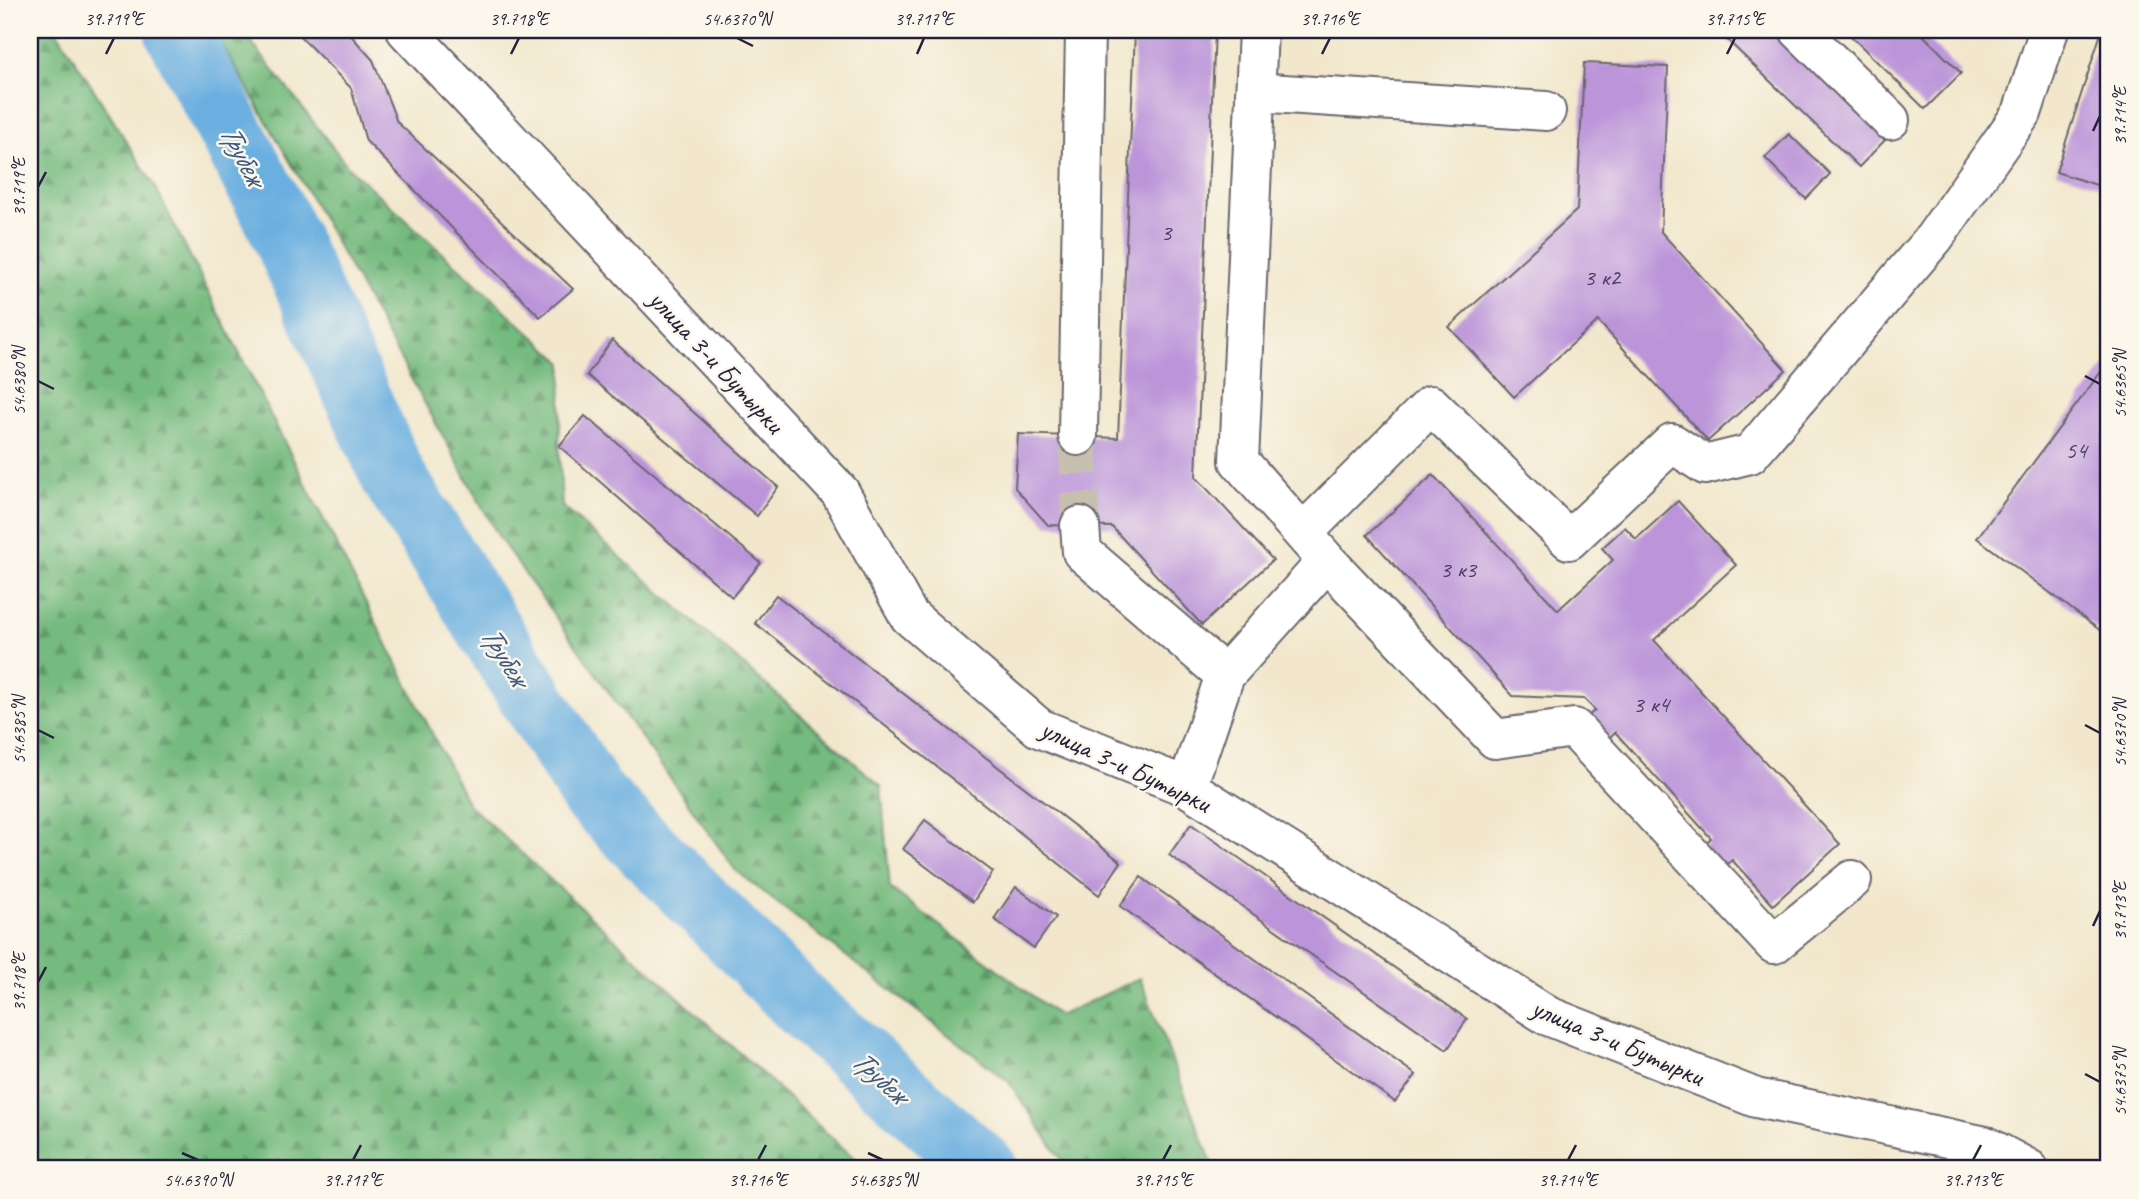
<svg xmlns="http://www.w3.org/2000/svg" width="2139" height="1199" viewBox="0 0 2139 1199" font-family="Caveat,sans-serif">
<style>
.forest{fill:url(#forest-firs);stroke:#4b6e5c;stroke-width:2}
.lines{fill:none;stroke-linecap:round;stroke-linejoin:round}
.river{stroke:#6aafe0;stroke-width:66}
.building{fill:#bb94d9}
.minor-tunnel{stroke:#c8c0af;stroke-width:38;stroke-dasharray:38 19;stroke-linecap:butt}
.minor-casing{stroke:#6b676e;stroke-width:42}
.minor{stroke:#fff;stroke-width:38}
.ticks{fill:none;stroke:#22223b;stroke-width:2.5}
.labels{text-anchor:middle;stroke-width:5;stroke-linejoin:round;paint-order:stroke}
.number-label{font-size:24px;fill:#483e62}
.street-label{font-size:28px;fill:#22223b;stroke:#fbf7ec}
.water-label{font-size:30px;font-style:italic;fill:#3f5a7d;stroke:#fbf7ec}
.neatline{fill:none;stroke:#22223b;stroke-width:2.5}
.ticks-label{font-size:18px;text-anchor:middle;fill:#22223b}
</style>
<defs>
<pattern id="forest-firs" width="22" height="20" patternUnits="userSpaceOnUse" patternTransform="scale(1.75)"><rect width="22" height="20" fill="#74ba7e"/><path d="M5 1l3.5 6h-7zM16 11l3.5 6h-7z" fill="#5f9768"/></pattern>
</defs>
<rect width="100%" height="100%" fill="#fbf7ec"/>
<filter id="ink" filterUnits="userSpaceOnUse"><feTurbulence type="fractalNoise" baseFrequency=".0143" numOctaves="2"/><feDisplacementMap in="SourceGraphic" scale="14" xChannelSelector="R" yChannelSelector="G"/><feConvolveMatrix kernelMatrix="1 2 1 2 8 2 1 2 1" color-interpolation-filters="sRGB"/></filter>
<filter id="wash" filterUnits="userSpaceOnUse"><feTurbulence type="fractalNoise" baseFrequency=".00686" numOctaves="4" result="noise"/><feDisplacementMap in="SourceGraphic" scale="28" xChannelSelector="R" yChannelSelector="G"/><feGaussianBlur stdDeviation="1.57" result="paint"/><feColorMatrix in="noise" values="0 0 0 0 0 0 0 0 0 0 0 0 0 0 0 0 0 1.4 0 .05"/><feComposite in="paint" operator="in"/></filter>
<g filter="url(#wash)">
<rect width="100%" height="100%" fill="#f2e7cc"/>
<!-- forest -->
<path class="forest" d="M30,30H56L154,185L468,804L866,1169H30Z
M213,30H242L349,168L563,363L559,445L562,506L881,786L890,888L1059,1016L1140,978L1214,1169H1068L1008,1081L736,871L500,539L305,187Z"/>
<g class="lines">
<!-- river -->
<path class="river" d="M177,30L278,221L394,478L593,795L805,1008L985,1169"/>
</g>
<g id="blocks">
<!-- building -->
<path class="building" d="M294,30H346L373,60L397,122L573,289L540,317L366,141L351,88Z
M1135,30H1215L1196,477L1273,560L1202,625L1112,527L1048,525L1015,488L1018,434L1118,438Z
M1717,30H1775L1887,138L1859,167Z
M1845,30H1918L1961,73L1925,109Z
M2102,30H2109V189L2056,172Z
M1584,63L1668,67L1661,232L1786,370L1708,441L1598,321L1514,397L1449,327L1577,210Z
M1789,134L1830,174L1806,199L1765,158Z
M612,340L778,487L757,516L587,375Z
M2109,361V637L1977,538Z
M585,416L761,563L732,597L559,446Z
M1433,475L1558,610L1613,560L1602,548L1625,527L1636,539L1678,501L1736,565L1654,640L1840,844L1773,905L1732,860L1721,870L1701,848L1711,838L1615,732L1603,744L1583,721L1595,710L1584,699L1513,696L1367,535Z
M776,595L1121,862L1099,895L755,623Z
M925,820L993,872L973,902L903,849Z
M1191,824L1467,1019L1447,1050L1169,855Z
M1141,877L1416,1075L1395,1102L1120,906Z
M1016,887L1056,917L1034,948L994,919Z"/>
</g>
</g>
<g filter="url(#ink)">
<use href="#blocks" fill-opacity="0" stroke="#6b676e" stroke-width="2"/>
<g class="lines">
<!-- minor-tunnel -->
<path class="minor-tunnel" d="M1078,436L1080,526"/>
<!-- minor casing -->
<g class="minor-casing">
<path id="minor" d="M406,30L840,492L909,616L1039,728L1187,787L1548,1016L1756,1098L1986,1146L2029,1169
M1799,30L1890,120
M1255,92L1546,111
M1078,436L1085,30
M1080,526L1082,552L1225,675
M1303,533L1431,405L1569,540L1672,443L1705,465L1750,454L1934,238L2022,113L2049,30
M1327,561L1495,739L1574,728L1774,944L1852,880
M1187,787L1225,675L1327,561L1239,461L1258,30"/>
</g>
<!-- minor -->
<use href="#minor" class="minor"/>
</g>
</g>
<!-- ticks -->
<path class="ticks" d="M737,38L753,46M106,54L114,38M511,54L519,38M917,54L924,38M1322,54L1330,38M1727,54L1735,38M2093,131L2100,116M38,187L46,172M2085,376L2100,384M38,381L54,389M2085,725L2100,733M38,730L54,738M2093,926L2100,911M38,982L46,967M2085,1074L2100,1082M182,1153L198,1160M868,1153L883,1160M353,1160L361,1145M758,1160L766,1145M1163,1160L1171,1145M1568,1160L1576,1145M1973,1160L1981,1145"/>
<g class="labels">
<!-- number labels -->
<g class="number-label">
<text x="1166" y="240">3</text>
<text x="1602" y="285">3 к2</text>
<text x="2076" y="458">54</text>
<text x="1458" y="577">3 к3</text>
<text x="1651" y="712">3 к4</text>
</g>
<!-- street labels -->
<g class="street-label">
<text transform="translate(717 361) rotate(47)" y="10">улица 3-и Бутырки</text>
<text transform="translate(1126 765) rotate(25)" y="10">улица 3-и Бутырки</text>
<text transform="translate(1618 1041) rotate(23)" y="10">улица 3-и Бутырки</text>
</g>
<!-- water labels -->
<g class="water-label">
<text transform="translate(243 154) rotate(62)" y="10">Трубеж</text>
<text transform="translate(505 655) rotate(58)" y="10">Трубеж</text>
<text transform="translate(880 1076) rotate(42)" y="10">Трубеж</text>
</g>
</g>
<!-- margin -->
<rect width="2139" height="1199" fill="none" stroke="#fbf7ec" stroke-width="77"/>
<rect x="38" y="38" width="2062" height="1122" class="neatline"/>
<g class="ticks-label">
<text x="114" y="25">39.719°E</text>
<text x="519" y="25">39.718°E</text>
<text x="737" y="25">54.6370°N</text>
<text x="924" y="25">39.717°E</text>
<text x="1330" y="25">39.716°E</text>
<text x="1735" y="25">39.715°E</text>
<text transform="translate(2120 116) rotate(-90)" y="6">39.714°E</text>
<text transform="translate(19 187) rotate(-90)" y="6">39.719°E</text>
<text transform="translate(19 381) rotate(-90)" y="6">54.6380°N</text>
<text transform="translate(2120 384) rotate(-90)" y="6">54.6365°N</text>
<text transform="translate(19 730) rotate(-90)" y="6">54.6385°N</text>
<text transform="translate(2120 733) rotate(-90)" y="6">54.6370°N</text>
<text transform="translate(2120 911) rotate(-90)" y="6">39.713°E</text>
<text transform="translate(19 982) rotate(-90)" y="6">39.718°E</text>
<text transform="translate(2120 1082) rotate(-90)" y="6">54.6375°N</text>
<text x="198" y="1186">54.6390°N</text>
<text x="353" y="1186">39.717°E</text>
<text x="758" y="1186">39.716°E</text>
<text x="883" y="1186">54.6385°N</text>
<text x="1163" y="1186">39.715°E</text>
<text x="1568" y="1186">39.714°E</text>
<text x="1973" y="1186">39.713°E</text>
</g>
</svg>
